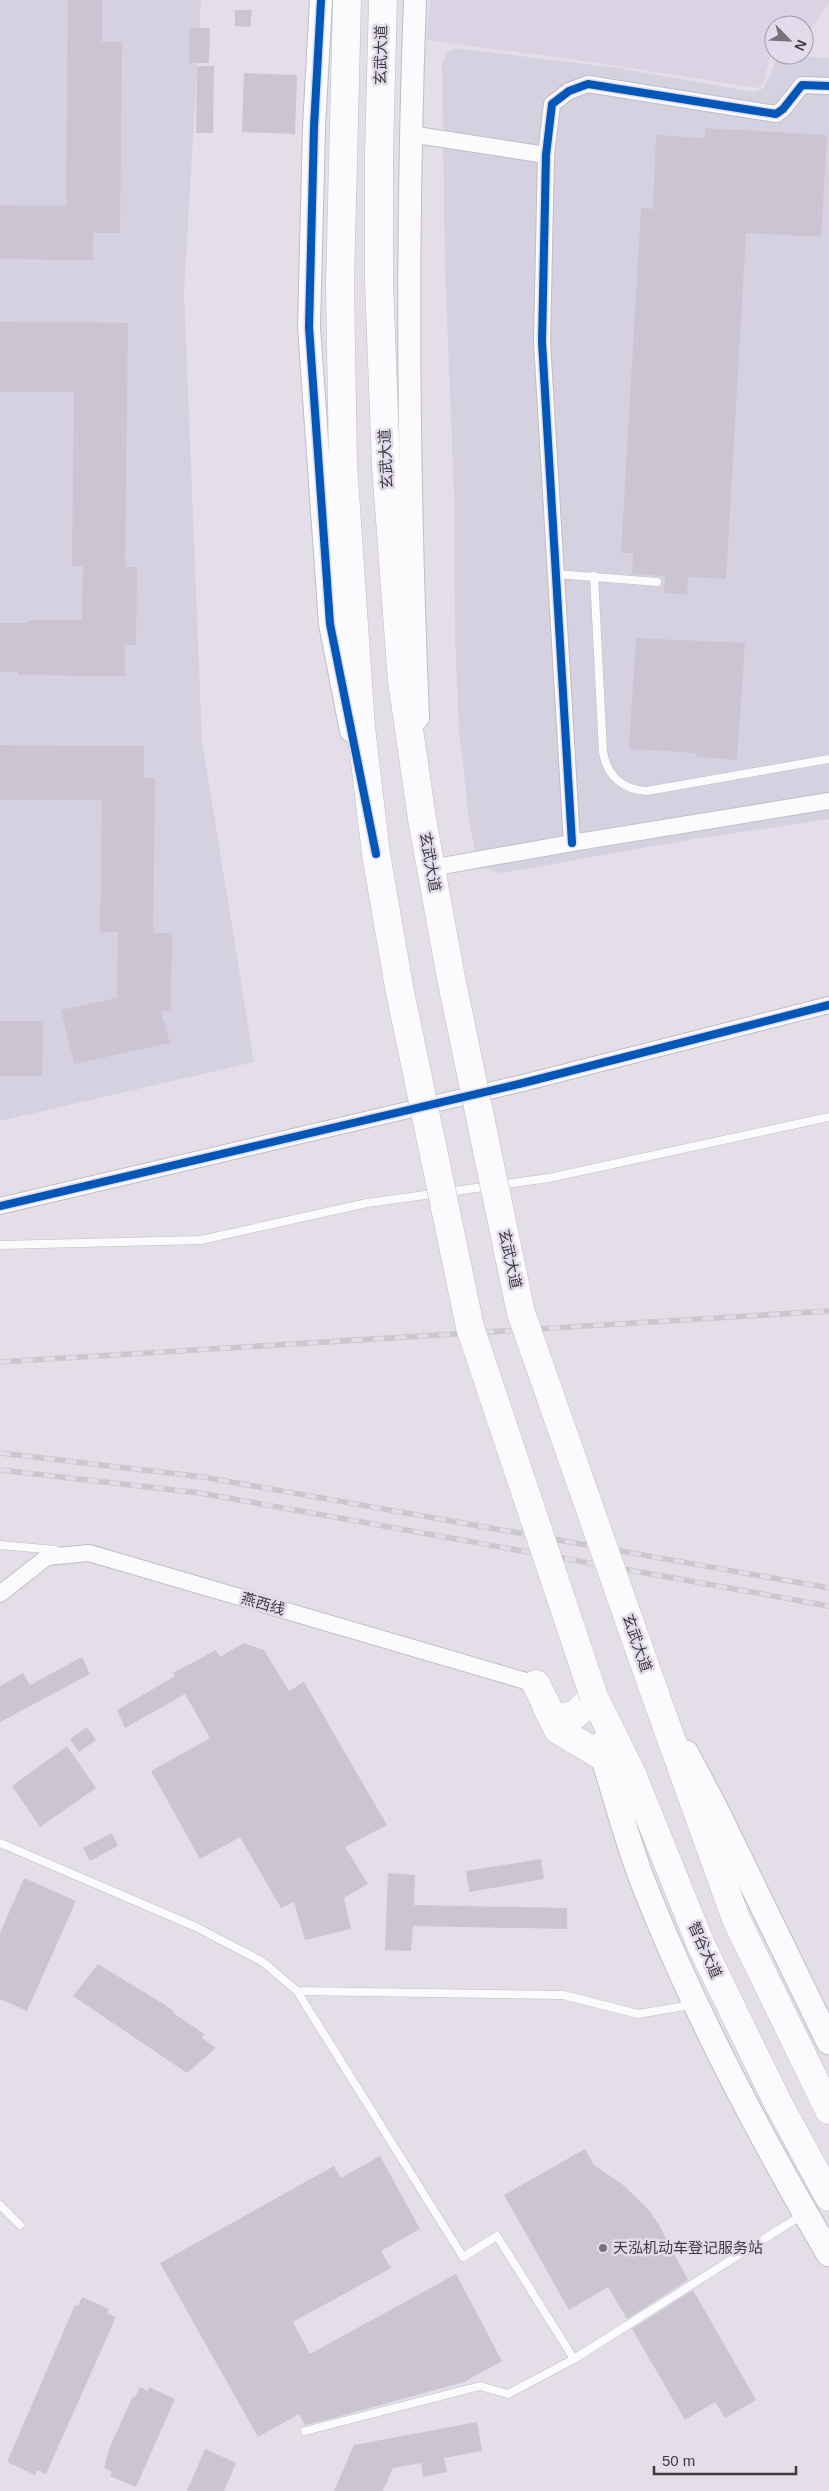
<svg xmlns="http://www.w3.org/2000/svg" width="829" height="2491" viewBox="0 0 829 2491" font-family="Arial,'Noto Sans SC',sans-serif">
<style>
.commercial{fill:#d5d1e0}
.built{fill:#dbd3e4}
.building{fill:#cbc5d3}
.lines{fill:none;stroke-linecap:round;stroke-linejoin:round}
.lane-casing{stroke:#c0bdc4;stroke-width:9}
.street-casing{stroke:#c0bdc4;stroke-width:18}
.secondary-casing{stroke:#c0bdc4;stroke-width:24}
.primary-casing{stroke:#c0bdc4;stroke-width:27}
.highway-casing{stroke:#c0bdc4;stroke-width:29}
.lane{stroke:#fbfafc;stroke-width:8}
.street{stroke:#fbfafc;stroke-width:16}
.secondary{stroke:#fbfafc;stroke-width:22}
.primary{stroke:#fbfafc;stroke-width:25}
.highway{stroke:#fbfafc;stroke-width:28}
.rail-casing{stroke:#cac8cb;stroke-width:5.5}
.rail{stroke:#e2dbeb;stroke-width:4;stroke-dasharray:11;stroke-linecap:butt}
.highway-bridge-casing{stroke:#c0bdc4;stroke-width:29;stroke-linecap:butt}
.highway-bridge{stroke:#fbfafc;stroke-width:28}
.cycleway-casing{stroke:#e2dbeb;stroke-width:11}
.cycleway{stroke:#0057b8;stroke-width:8}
.poi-dot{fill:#77737b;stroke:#e2dbeb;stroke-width:2}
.labels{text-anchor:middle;stroke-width:5;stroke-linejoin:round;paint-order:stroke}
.street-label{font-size:15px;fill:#3d3a41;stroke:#e2dbeb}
.poi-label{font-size:15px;fill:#3d3a41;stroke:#e2dbeb;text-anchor:start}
</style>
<rect width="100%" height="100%" fill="#e3dee8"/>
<!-- commercial -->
<path class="commercial" d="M0,0H201L184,291L202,741L254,1062L0,1121Z
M455,48L617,68L754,92L764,88L776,61L782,56L829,58V819L688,840L502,873L491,871L478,862L470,828L459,729L455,637L454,493L445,267L442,63L448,52Z"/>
<!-- built -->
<path class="built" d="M430,0H829V3L804,38V25H774V44L763,83L757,88L592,62L426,40Z"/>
<!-- building -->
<path class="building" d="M68,0H102V42H122L120,233H93V260L0,259V205L66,206Z
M235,10H252L250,27L235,26Z
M189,28H210L209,63H189Z
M197,66H214L213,133H196Z
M244,73L297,75L295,134L242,132Z
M705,128L827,135L821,237L746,233L726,579L688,577L687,595L664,593L665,576L632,574L633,553H621L641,208L653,209L656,135L705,138Z
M0,322L128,323L125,567H137L136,645H125V676L18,675V672H0V623H29V620H82L83,566H72L74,392H0Z
M636,638L745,643L737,760L696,757L697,753L629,749Z
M0,745L144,746V778H155L153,933H172L171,1011H161L170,1043L74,1064L61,1010L117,998L118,932H100L102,800H0Z
M0,1021H43L42,1076H0Z
M244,1643L264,1650L289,1691L304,1682L387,1825L345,1847L368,1884L344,1898L351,1929L305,1940L294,1902L281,1908L240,1837L200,1859L151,1771L210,1738L185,1694L125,1728L117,1710L175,1676L173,1673L216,1650L220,1657Z
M82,1657L90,1674L0,1722V1686L23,1673L30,1685Z
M87,1727L96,1740L79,1752L70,1739Z
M67,1746L96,1788L40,1827L12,1786Z
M112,1833L118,1846L90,1861L83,1848Z
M541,1859L544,1879L469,1892L466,1871Z
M388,1873L415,1875L414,1905L567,1908V1929L413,1926L411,1951L385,1950Z
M24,1878L76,1901L27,2011L0,1999V1933Z
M98,1964L173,2010L172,2012L204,2034L202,2038L216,2048L187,2073L73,1996Z
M585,2149L594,2165L622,2184L648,2209L659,2225L688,2280L627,2319L608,2287L569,2310L504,2195Z
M380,2156L420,2229L381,2251L391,2268L293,2322L310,2354L456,2274L502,2361L464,2382L326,2420L305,2425L299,2414L258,2437L160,2263L334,2166L341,2178Z
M693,2290L756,2400L725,2418L715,2402L685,2420L632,2329Z
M82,2297L109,2309L107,2313L116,2317L46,2474L37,2470L35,2475L7,2462L75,2305L78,2306Z
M140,2387L148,2391L149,2387L175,2399L136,2487L110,2476L112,2472L104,2468L109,2449L133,2396L135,2397Z
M477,2422L482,2451L444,2458L447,2472L423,2477L421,2463L393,2468L383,2491H334L354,2445Z
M205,2449L236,2463L224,2491H187Z"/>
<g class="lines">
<!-- lane casing -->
<g class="lane-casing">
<path id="lane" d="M556,574L657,582
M594,576L603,752C607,776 623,790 647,791L829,759
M0,1245L201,1240L367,1203L549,1178L829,1117
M0,1545L55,1550
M0,1843L196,1927L263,1962L297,1991L563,1995L638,2014L691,2005
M297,1991L463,2257L497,2236L574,2359L802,2215
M0,2205L20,2225
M305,2431L480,2386L508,2394L574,2359"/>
</g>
<!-- street casing -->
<g class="street-casing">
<path id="street" d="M410,134L546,155
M572,843L542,342L546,155L552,104L569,91L588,84L776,114L783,109L802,85L829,86
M431,868L572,843L829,801
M0,1206L523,1083L829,1005
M0,1594L47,1557L89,1553L536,1684"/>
</g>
<!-- secondary casing -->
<g class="secondary-casing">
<path id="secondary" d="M321,0L314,127L309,327L330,624L351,731
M415,0C406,239 408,479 418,718"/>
</g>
<!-- primary casing -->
<g class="primary-casing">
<path id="primary" d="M601,1744L603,1757C617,1800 628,1845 645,1887C694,2012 761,2138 829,2254
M686,1753L714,1806L829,2042"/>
</g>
<!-- highway casing -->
<g class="highway-casing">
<path id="highway" d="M347,0L340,284L343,464L361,728L376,854L399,987
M383,0L379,152V282L386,466L402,681L422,819L451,978
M536,1684L553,1718L575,1715L594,1697L632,1774L701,1945L777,2101L829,2197
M655,1694L736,1919L829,2110
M546,1706L558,1730L632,1774"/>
</g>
<!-- lane -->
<use href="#lane" class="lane"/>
<!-- street -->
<use href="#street" class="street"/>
<!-- secondary -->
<use href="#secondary" class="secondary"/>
<!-- primary -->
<use href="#primary" class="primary"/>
<!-- highway -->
<use href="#highway" class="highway"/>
<!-- rail casing -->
<g class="rail-casing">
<path id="rail" d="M0,1362L829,1311
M0,1453L203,1477L829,1588
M0,1470L200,1493L829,1606"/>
</g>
<!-- rail -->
<use href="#rail" class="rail"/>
<!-- highway-bridge casing -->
<g class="highway-bridge-casing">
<path id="highway-bridge" d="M451,978L521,1313L655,1694
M399,987L470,1327L594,1697"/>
</g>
<!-- highway-bridge -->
<use href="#highway-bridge" class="highway-bridge"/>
<!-- cycleway casing -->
<g class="cycleway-casing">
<path id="cycleway" d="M321,0L314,127L309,327L330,624L376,854
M572,843L542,342L546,155L552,104L569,91L588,84L776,114L783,109L802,85L829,86
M0,1206L523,1083L829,1005"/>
</g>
<!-- cycleway -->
<use href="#cycleway" class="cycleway"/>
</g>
<!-- markers -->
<circle class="poi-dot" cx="603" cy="2248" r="5"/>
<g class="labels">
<!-- street labels -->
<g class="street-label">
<text transform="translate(381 55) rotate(-89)" y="5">玄武大道</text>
<text transform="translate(386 459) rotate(-93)" y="5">玄武大道</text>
<text transform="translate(430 862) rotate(80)" y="5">玄武大道</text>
<text transform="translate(510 1259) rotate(78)" y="5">玄武大道</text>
<text transform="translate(263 1604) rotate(16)" y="5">燕西线</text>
<text transform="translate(637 1643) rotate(71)" y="5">玄武大道</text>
<text transform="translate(705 1950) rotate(66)" y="5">智谷大道</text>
</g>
<!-- poi labels -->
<g class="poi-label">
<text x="613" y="2253">天泓机动车登记服务站</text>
</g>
</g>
<!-- north arrow -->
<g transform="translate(789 40) rotate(114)"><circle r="24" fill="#e2dbeb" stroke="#a09ba7"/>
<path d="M0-4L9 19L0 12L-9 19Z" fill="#77737b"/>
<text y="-8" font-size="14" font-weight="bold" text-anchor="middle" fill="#3d3a41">N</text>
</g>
<!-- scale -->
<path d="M654 2466v8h142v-8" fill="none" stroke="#3d3a41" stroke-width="2.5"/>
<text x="662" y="2466" font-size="15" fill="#3d3a41" stroke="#e2dbeb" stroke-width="4" paint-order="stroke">50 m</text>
</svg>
